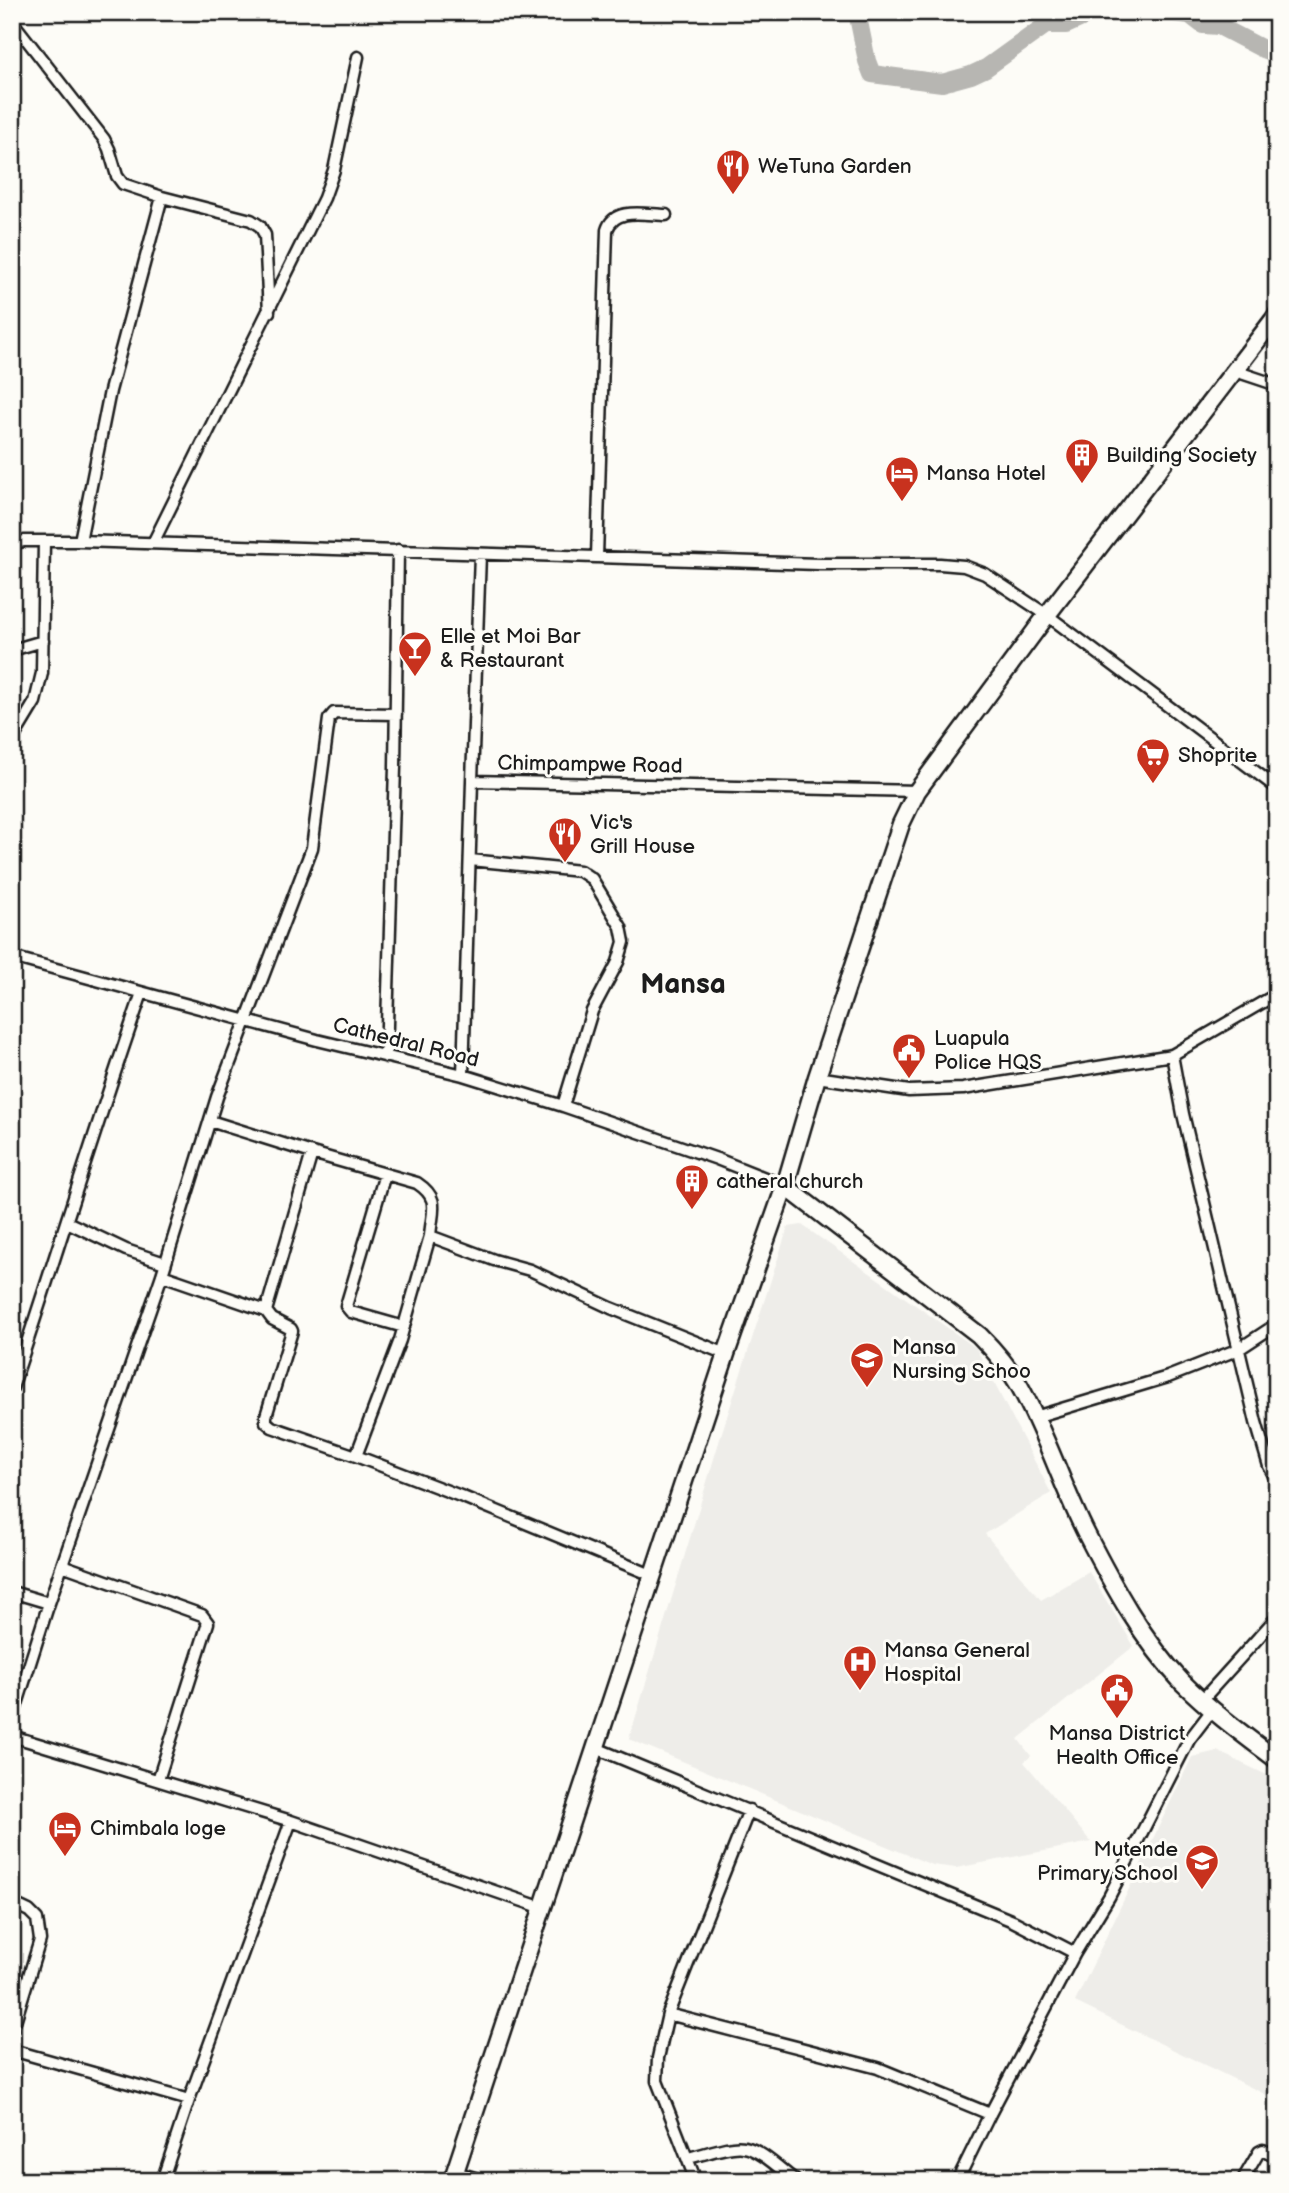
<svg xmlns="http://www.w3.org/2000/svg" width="1289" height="2193" viewBox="0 0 1289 2193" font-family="'Balsamiq Sans',sans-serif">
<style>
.built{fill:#eeede9}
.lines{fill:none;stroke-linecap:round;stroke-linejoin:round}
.river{stroke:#b7b6b2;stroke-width:18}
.street-casing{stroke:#1c1c1c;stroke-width:15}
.primary-casing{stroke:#1c1c1c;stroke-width:21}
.street{stroke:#fdfcf7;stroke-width:10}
.primary{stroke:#fdfcf7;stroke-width:16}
.labels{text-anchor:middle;stroke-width:6;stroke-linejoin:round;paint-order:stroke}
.poi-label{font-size:21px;fill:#1c1c1c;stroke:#fdfcf7;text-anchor:start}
.street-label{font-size:21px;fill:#1c1c1c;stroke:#fdfcf7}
.district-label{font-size:28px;font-weight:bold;fill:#1c1c1c;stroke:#fdfcf7}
</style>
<rect width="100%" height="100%" fill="#fdfcf7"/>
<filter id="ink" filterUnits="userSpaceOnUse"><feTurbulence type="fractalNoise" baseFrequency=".0143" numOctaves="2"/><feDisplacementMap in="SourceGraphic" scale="14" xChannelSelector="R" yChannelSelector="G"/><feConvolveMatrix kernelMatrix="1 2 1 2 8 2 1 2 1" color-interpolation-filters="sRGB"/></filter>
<g filter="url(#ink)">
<!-- built -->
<path class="built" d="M802,1225L976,1348L1051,1493L985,1534L1041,1600L1089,1572L1134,1646L1018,1739L1031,1756L1024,1762L1091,1842L956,1868L932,1865L629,1739L723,1429L788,1227Z
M1217,1751L1277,1780V2100L1075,2002L1192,1757Z"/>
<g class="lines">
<!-- river -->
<path class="river" d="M857,12L867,61L872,74L942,83L971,75L986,68L1046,25H1066L1095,12
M1166,12L1190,15L1203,25L1219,26L1261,48L1277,54"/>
<!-- street casing -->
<g class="street-casing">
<path id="street" d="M12,21L104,139L109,149L117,176L123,184L162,197L251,220L260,226L265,235L269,312
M1235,371L1277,385
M80,541L110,391L162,197
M153,543L324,198L334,170L358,57
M12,544L24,541H80L819,564H940L964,566L985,574L1047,615L1277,788
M597,557L607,230C614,206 647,215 666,215
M12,650L43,641
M12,740L35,702L42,673L44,541
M472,781L480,554
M470,860L580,871L592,879L600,892L621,927L624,942L618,962L592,1011L563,1106
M12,957L317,1040L463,1075L563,1106L717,1159L785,1186
M1277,994L1172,1055L1183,1114L1256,1422L1269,1466L1277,1481
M386,1057L395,767L398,550
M463,1075L472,781L917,791
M817,1077L909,1091L963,1089L1172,1055
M210,1121L312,1153L417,1183C441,1199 432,1210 430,1236L494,1260L530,1270L611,1308L726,1354
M385,1174L346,1306L351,1312L404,1327
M67,1222L126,1250L165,1263
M430,1236L400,1340L356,1456L463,1497L654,1576
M162,1275L266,1311L272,1319L291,1329L292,1331L266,1416V1422L272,1427L356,1456
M266,1311L312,1153
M12,1388C56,1257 96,1124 142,993
M1035,1417L1168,1377L1239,1349L1277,1324
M62,1565L202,1615L208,1623L158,1780
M12,1592L49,1603
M1202,1700L1277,1617
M12,1720L49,1603L162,1275L217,1097L312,848L329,719L334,713L396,714
M12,1736L291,1821L543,1908
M596,1748L1013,1921L1075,1953L1109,1897L1189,1740L1212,1710
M749,1810L668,2014L878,2068L990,2114
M12,1903L29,1911L37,1919L40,1940L12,2031
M668,2014L658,2058L657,2081L696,2181
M12,2050L189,2100
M688,2158C703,2155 730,2144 744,2147C760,2149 782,2171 796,2181
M455,2172L484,2181
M162,2181L189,2100L291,1821
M957,2181L990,2114L1075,1953
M1242,2181L1259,2152L1263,2150L1277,2156"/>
</g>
<!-- primary casing -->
<g class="primary-casing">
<path id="primary" d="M785,1186L979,1335C994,1350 1008,1366 1019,1385C1046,1433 1062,1486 1087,1535C1113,1586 1143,1640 1182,1682C1211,1711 1244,1735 1277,1760
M452,2181L726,1354L785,1186L817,1077L901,824L917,791L1047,615L1277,315"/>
</g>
<!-- street -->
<use href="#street" class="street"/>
<!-- primary -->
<use href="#primary" class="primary"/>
</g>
</g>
<!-- icons -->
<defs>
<g id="restaurant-pin" transform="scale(1.75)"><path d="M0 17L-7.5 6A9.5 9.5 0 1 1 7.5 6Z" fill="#c8321e" stroke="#fdfcf7"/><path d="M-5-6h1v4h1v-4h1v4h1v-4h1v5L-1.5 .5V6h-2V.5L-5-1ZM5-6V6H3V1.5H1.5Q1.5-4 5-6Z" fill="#fff"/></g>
<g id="building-pin" transform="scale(1.75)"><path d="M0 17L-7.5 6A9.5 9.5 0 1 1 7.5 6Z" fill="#c8321e" stroke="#fdfcf7"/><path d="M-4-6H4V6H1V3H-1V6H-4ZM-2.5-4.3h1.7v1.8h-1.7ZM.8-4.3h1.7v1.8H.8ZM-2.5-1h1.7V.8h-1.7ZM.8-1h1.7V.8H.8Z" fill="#fff"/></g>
<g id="hotel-pin" transform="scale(1.75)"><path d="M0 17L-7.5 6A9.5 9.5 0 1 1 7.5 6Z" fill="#c8321e" stroke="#fdfcf7"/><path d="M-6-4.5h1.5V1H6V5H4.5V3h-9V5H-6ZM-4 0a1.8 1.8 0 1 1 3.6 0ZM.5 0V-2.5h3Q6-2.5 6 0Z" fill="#fff"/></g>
<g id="bar-pin" transform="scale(1.75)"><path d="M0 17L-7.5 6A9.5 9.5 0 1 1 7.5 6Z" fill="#c8321e" stroke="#fdfcf7"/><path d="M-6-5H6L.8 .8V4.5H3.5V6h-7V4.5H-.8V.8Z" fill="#fff"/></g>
<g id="supermarket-pin" transform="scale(1.75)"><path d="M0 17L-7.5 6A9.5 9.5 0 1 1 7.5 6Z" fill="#c8321e" stroke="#fdfcf7"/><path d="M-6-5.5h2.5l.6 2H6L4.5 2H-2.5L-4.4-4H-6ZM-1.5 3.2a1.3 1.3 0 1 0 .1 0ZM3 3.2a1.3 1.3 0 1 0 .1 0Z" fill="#fff"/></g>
<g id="civic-pin" transform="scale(1.75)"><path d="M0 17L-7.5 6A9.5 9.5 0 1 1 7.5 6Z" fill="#c8321e" stroke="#fdfcf7"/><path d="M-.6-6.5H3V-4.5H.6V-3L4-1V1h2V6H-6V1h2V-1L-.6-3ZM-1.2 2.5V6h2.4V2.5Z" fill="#fff"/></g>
<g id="university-pin" transform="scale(1.75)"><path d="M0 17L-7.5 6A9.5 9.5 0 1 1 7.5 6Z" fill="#c8321e" stroke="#fdfcf7"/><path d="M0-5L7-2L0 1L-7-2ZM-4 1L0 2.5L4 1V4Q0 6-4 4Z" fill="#fff"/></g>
<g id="hospital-pin" transform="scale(1.75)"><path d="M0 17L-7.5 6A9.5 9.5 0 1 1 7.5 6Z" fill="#c8321e" stroke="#fdfcf7"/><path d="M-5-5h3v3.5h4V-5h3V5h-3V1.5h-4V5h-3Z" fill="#fff"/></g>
<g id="school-pin" transform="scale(1.75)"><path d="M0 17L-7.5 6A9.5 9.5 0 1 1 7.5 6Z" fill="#c8321e" stroke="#fdfcf7"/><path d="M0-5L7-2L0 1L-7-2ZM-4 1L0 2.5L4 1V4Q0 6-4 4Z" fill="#fff"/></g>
</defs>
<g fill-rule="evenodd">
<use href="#restaurant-pin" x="733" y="166"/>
<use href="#building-pin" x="1082" y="455"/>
<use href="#hotel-pin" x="902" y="473"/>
<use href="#bar-pin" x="415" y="648"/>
<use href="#supermarket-pin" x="1153" y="755"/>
<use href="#restaurant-pin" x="565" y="834"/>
<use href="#civic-pin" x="909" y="1050"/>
<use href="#building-pin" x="692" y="1181"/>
<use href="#university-pin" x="867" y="1359"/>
<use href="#hospital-pin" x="860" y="1662"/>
<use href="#civic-pin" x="1117" y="1690"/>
<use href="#hotel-pin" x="65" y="1828"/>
<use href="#school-pin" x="1202" y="1861"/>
</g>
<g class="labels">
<!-- poi labels -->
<g class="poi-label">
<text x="758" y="173">WeTuna Garden</text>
<text x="1106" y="462">Building Society</text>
<text x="926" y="480">Mansa Hotel</text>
<text x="440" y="643">Elle et Moi Bar<tspan x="440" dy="24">&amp; Restaurant</tspan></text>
<text x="1178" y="762">Shoprite</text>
<text x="590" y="829">Vic's<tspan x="590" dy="24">Grill House</tspan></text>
<text x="934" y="1045">Luapula<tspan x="934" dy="24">Police HQS</tspan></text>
<text x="716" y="1188">catheral church</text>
<text x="892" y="1354">Mansa<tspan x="892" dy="24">Nursing Schoo</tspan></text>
<text x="884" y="1657">Mansa General<tspan x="884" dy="24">Hospital</tspan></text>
<text x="1117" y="1740" text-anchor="middle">Mansa District<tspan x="1117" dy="24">Health Office</tspan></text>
<text x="90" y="1835">Chimbala loge</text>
<text x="1178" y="1856" text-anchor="end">Mutende<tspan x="1178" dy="24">Primary School</tspan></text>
</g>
<!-- street labels -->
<g class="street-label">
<text transform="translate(590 764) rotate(1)" y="7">Chimpampwe Road</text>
<text transform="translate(406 1042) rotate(14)" y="7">Cathedral Road</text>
</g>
<!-- district labels -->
<g class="district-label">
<text x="683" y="993">Mansa</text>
</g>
</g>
<!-- margin -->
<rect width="1289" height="2193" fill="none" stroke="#fdfcf7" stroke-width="42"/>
<rect x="21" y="21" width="1247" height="2151" fill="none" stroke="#1c1c1c" stroke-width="2.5" filter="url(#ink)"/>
</svg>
